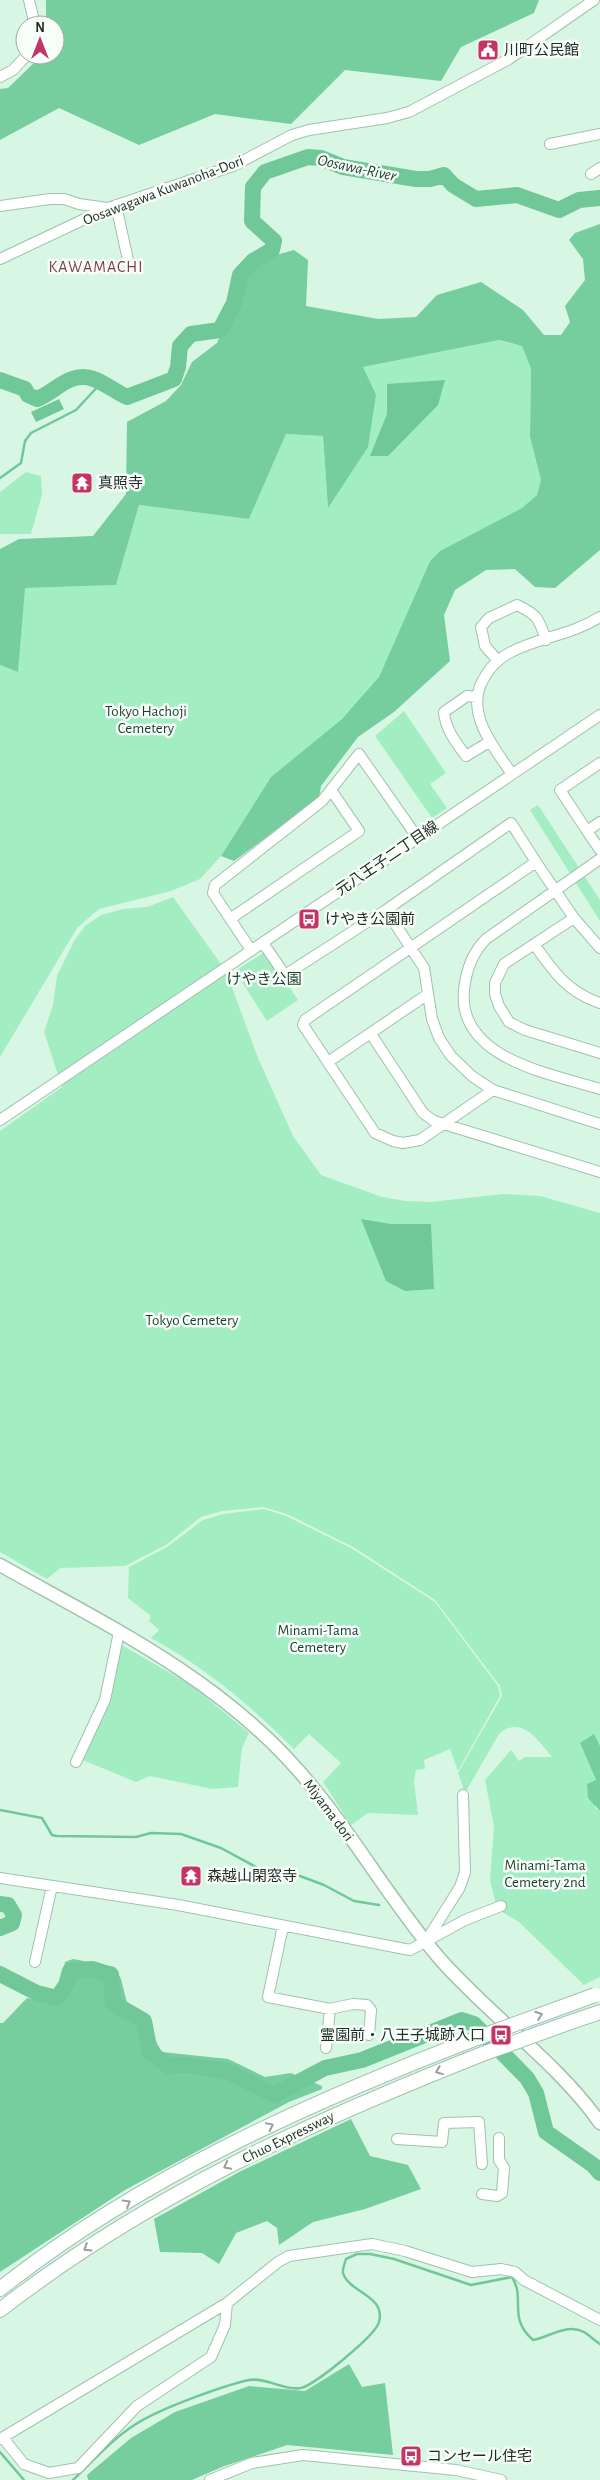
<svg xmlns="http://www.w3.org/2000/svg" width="600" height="2480" viewBox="0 0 600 2480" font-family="'Alegreya Sans','Noto Sans JP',sans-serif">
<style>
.green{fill:#a3edc2}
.forest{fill:#76cd9e}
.water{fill:#70c899}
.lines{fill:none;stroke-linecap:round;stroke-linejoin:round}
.stream{stroke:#70c899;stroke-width:2.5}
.river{stroke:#70c899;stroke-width:16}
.minor-casing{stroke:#a1c1ae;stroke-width:12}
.major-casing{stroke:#a1c1ae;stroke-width:15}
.highway-casing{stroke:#a1c1ae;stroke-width:16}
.minor{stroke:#fff;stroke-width:10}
.major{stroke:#fff;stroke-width:12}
.highway{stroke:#fff;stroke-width:14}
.highway-bridge-casing{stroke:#a1c1ae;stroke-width:16;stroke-linecap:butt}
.highway-bridge{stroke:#fff;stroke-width:14}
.oneway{stroke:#9a9f9c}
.labels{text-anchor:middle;stroke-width:5;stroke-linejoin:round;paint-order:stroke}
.poi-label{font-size:15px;fill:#1e2a23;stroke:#f7fdf9;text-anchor:start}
.street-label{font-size:15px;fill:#1e2a23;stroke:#f7fdf9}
.park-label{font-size:15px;fill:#193f2c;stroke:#f7fdf9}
.water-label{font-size:16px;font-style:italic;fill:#1e4430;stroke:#f7fdf9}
.neighbourhood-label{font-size:16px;letter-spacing:1px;fill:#823b4e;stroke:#f7fdf9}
</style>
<rect width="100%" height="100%" fill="#d7f7e4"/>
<!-- green -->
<path class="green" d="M498,340L522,346L531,369L530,437L541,480L537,495L522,508L440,551L430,561L379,677L361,700L342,719L271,777L221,856L200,879L171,891L99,909L77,928L0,1057V665L18,672L24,588L116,585L139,505L249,519L286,434L323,436L328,507L363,367Z
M26,472L41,476L42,495L31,534H0V492Z
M404,711L446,773L430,784L447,808L432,818L375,736Z
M538,805L600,900V921L530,810Z
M173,897L226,971L258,1058L293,1136L321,1175L382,1197L406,1201L430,1202L504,1194L540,1196L600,1213V1746L580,1743L596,1780L595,1808L600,1811V1977L584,1985L519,1922L497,1909L490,1880L494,1827L485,1780L511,1750L519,1761L525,1757H552C539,1741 521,1714 499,1734L465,1793L458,1773L502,1696L500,1686L435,1600L353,1547L287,1514L263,1507L222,1511L201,1517L166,1545L125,1566L60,1568L47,1579L0,1552V1131L62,1087L44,1032L53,1005L57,976L74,941L85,926L101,915L123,909L147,907Z
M268,950C279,967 286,983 298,1000L267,1021L235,971Z
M265,1509L286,1516L351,1548L435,1602L498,1686L500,1696L458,1771L450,1749L424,1760L425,1769L416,1770L414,1781L418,1815L368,1813L351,1825L323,1782L341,1763L309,1734L294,1749C251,1706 205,1667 151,1638L159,1630L149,1621L151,1616L128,1598L129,1567L167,1547L203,1520L223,1514Z
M118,1643L191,1685L249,1733L242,1748L238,1787L212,1789L150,1776L136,1782L78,1758L105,1700Z"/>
<!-- forest -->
<path class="forest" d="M46,0H539L534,13L461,47L441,81L345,70L291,124L215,114L139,145L59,108L0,140V89L8,88L38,59L39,55H55V25H46Z
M600,224V550L555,588L535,587L515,569L486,570L455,590L444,615L450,661L394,712L358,737L321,786L319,798L234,861L221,856L271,777L342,719L379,677L430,561L440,551L522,508L537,495L541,480L530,437L531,369L522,346L499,340L363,367L376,395L368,447L328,508L323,436L286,434L249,519L139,505L116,585L25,588L18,672L0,665V549L19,539L93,536L126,494L127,422L166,401L181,385L192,362L217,343L246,270L273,256L294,250L308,260L306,306L378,319L416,317L437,295L481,282L523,310L544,335H561L570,322L565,306L585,280L583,259L569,240L575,233Z
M594,1734L600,1746V1811L588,1798L587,1784L596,1780L580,1743Z
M73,1959L115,1967L121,1979L127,2003L139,2012L162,2052L228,2059L265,2077L291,2073L322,2086V2089L289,2102L125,2190L0,2272V2023H3L27,1998L48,2003L61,1986L65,1962Z
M351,2119L370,2156L408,2165L421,2189L365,2209L313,2222L279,2245L277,2228L267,2221L236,2233L219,2264L202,2253L160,2252L154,2219L239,2172Z
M349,2364L362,2387L385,2383L393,2455L287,2445L222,2467L192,2480H88L87,2475L131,2438L175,2412L249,2386L305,2391Z"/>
<!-- water -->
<path class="water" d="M445,380L438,405L388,456H370L387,414V384Z
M59,399L64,409L36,422L31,412Z
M361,1219L391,1224H431L434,1289L405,1291L386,1281Z"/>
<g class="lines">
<!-- stream -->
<path class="stream" d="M0,478L21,463L25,441L31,433L76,410L102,382
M0,1810L42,1818L52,1835L57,1836L136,1837L151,1833L181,1834L221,1848L267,1873L300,1876L324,1885L354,1901L379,1905
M465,2015L467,2022
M0,2452L24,2480
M73,2480C93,2461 112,2439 136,2424C159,2409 222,2386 249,2380C267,2377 284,2391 301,2388C315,2385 376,2335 379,2322C386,2295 349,2293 343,2273C342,2269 345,2263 346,2259L357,2254H370L394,2259L471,2285L512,2277C526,2299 507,2317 533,2340C550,2337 566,2323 584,2332C589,2335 595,2341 600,2344"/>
<!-- river -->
<path class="river" d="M0,380L25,389L28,395L37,399C50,394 60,383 72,379C93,371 109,389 127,397L174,379L178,367L180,346L191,334L220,330L234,303L240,275L253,261L272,250L274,241L252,221L253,187L265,172L308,157L321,158L343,167L416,179H430L444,175L453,185L476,199L517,195L559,210L579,200L600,198
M0,1904L8,1905L14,1915L12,1923L0,1928
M0,1974L37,1993L57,1998L66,1985L70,1971L92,1969L111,1975L113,2003L144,2021L150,2052L168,2066L187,2065L227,2071L274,2095L325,2068L362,2060L462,2020L474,2024L527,2078L536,2093L546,2132L593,2165L600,2173"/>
<!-- minor casing -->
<g class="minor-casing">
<path id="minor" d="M29,0L35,25
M0,77L13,70L27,55
M550,144L600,134
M591,174L600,168
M116,205L128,260
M0,206L50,199H64L79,204L107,208
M0,259L108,208L233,166L292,135L309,130L387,118L409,112L509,59L594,0
M498,661L485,646L481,627L489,618L517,605C538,615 539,619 546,640
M477,697L467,696L444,712C445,729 457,744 466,756L489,742
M600,763L560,790L587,831L600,822
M512,774C492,745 462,709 486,675C492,665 501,657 511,652C540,637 571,635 600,617
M587,831L600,850
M600,859L486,939C472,953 466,971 464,990C457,1059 552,1074 600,1089
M536,862L574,918L600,948
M386,910L424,968L432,1019L439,1038L451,1056L473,1077L493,1090L600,1124
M574,918L504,964L495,983V994L499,1006L509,1022L525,1030L600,1053
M230,919L359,831L331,790
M263,943L285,975L386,910L511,823L536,862L305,1020L303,1025L375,1133L393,1141L403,1143L420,1140L493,1090
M534,944C553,971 567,992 600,1003
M251,950L213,893L215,885L322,801L359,754L417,837
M371,1034L423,1113L434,1121L600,1172
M328,1062L428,994
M0,1120L600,715
M76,1762L105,1700L119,1632
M0,1878L178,1905L410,1950L465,1920L501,1906
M283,1926L268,1997L330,2009L353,2004L367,2005L371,2010L369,2035
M428,1938L460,1887L465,1872L463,1795
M35,1962L52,1886
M326,2048L330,2009
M397,2139L442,2142L444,2123L479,2122L482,2164
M482,2194L497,2196L502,2193L504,2168L499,2160V2138
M3,2438L24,2464L49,2473L78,2468L137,2406L211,2357L225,2325L227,2303
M0,2439L227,2303L278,2262L289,2256L372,2244L405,2251L472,2272L501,2269L515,2272L524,2280L600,2320
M210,2480L252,2463L303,2455L456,2470L501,2480"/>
</g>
<!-- major casing -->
<g class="major-casing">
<path id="major" d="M0,1565C105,1624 216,1677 297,1769C350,1828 388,1899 440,1959C489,2015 558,2063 600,2123"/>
</g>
<!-- highway casing -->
<g class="highway-casing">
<path id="highway" d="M568,2023L600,2012
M0,2289C141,2177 310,2102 477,2038
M0,2310C150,2194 310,2122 485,2053"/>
</g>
<!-- minor -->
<use href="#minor" class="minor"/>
<!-- major -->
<use href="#major" class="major"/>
<!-- highway -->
<use href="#highway" class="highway"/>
<!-- highway-bridge casing -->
<g class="highway-bridge-casing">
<path id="highway-bridge" d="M477,2038L595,1995
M485,2053L568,2023"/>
</g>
<!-- highway-bridge -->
<use href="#highway-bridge" class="highway-bridge"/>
</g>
<!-- one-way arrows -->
<defs><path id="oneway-chevron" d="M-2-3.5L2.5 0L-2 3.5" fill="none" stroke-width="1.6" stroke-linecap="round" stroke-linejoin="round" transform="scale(1.25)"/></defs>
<g class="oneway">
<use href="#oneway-chevron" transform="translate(539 2015) rotate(-20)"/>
<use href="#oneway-chevron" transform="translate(439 2071) rotate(158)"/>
<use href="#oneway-chevron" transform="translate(270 2126) rotate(-26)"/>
<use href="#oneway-chevron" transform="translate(227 2166) rotate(153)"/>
<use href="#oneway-chevron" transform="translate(127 2203) rotate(-31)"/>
<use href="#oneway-chevron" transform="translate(87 2248) rotate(148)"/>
</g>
<!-- icons -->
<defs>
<g id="civic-square" transform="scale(1.125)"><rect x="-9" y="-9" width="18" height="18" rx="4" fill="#c23565" stroke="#f7fdf9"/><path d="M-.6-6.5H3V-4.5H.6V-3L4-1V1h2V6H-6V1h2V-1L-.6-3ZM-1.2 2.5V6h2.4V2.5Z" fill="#fff"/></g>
<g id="temple-square" transform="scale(1.125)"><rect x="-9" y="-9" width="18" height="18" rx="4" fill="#c23565" stroke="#f7fdf9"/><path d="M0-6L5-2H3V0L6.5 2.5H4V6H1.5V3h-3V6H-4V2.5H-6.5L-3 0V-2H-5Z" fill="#fff"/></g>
<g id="bus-square" transform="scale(1.125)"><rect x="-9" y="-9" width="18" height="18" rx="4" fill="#c23565" stroke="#f7fdf9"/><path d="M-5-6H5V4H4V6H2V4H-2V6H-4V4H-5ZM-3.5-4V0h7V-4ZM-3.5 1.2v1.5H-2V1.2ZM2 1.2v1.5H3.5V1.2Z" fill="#fff"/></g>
</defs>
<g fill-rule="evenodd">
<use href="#civic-square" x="488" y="50"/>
<use href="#temple-square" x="82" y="483"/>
<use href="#bus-square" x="309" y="919"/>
<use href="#temple-square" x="191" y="1876"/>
<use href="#bus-square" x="501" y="2035"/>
<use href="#bus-square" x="411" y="2456"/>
</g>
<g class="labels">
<!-- poi labels -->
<g class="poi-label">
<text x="504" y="55">川町公民館</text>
<text x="98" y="488">真照寺</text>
<text x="325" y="924">けやき公園前</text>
<text x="207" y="1881">森越山閑窓寺</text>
<text x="485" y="2040" text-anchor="end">霊園前・八王子城跡入口</text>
<text x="427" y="2461">コンセール住宅</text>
</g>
<!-- street labels -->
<g class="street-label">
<text transform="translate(163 190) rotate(-21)" y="5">Oosawagawa Kuwanoha-Dori</text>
<text transform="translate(387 858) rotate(-34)" y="5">元八王子二丁目線</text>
<text transform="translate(329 1810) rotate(53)" y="5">Miyama dori</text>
<text transform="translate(288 2137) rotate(-26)" y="5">Chuo Expressway</text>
</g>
<!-- park labels -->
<g class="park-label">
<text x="146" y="716">Tokyo Hachoji<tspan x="146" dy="17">Cemetery</tspan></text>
<text x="264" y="984">けやき公園</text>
<text x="192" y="1325">Tokyo Cemetery</text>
<text x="318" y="1635">Minami-Tama<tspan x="318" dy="17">Cemetery</tspan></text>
<text x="545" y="1870">Minami-Tama<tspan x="545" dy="17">Cemetery 2nd</tspan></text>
</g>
<!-- water labels -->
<g class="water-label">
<text transform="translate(357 167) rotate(12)" y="6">Oosawa-River</text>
</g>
<!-- neighbourhood labels -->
<g class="neighbourhood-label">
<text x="96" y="272">KAWAMACHI</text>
</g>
</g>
<!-- north arrow -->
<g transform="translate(40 40)"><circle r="24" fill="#f7fdf9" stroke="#a0a9a3"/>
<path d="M0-4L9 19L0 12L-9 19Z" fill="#c23565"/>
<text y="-8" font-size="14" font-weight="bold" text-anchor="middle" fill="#1e2a23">N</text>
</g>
</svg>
